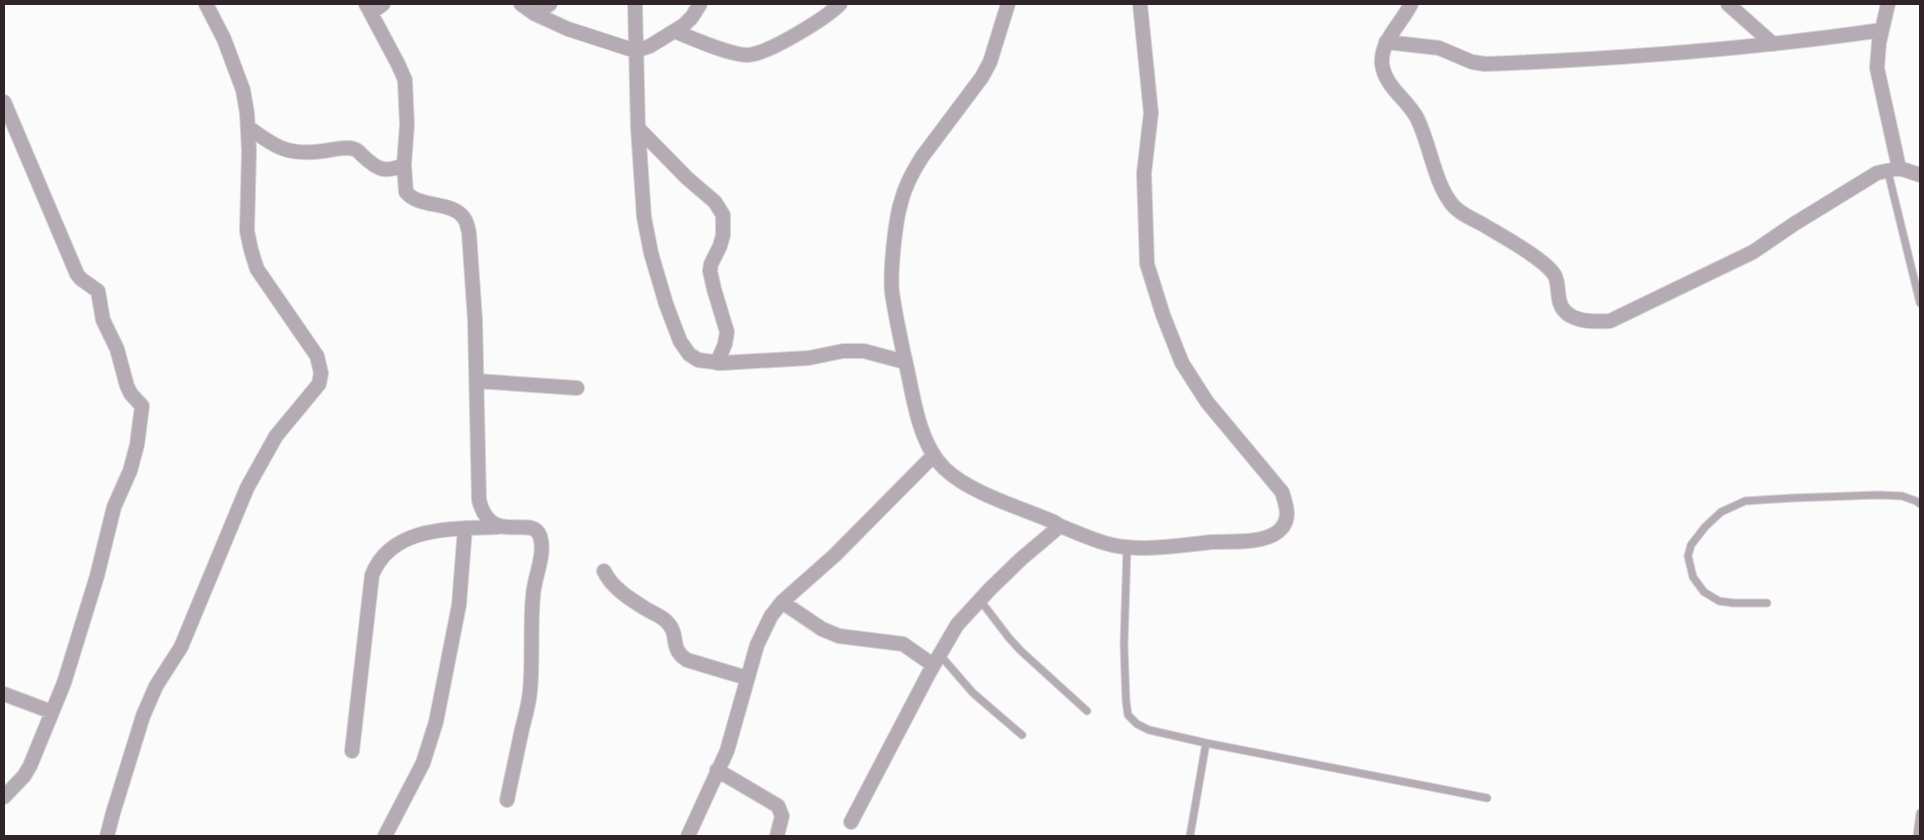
<svg xmlns="http://www.w3.org/2000/svg" width="1924" height="840" viewBox="0 0 1924 840" font-family="Rubik,sans-serif">
<style>
.lines{fill:none;stroke-linecap:round;stroke-linejoin:round}
.service-casing{stroke:#d6d4d5;stroke-width:9}
.minor-casing{stroke:#d6d4d5;stroke-width:16}
.service{stroke:#b5abb4;stroke-width:7}
.minor{stroke:#b5abb4;stroke-width:14}
</style>
<rect width="100%" height="100%" fill="#fbfbfb"/>
<g class="lines">
<!-- service casing -->
<g class="service-casing">
<path id="service" d="M1888,172L1920,303
M1127,548L1124,645L1126,701L1128,715L1137,724L1149,730L1206,743L1487,798
M980,600L1009,638L1021,651L1087,711
M1767,603H1733L1719,601L1704,592L1693,577L1688,556L1691,545L1705,527L1721,512L1745,501L1793,498L1878,495L1902,496L1916,501L1920,504
M940,655L973,693L1022,735
M1190,836L1206,743
M1917,836L1920,813"/>
</g>
<!-- minor casing -->
<g class="minor-casing">
<path id="minor" d="M366,4L398,64L405,80L407,125L404,165L406,192C420,209 451,200 464,218C467,222 468,228 469,233L475,320L479,500C491,548 532,513 540,536C546,555 534,577 533,596C530,628 533,660 530,691C529,704 525,717 522,729C517,752 512,776 507,800
M521,4L535,14L568,29L636,51L650,46L684,25L692,17L700,4
M635,4L638,128L644,217L651,253L666,304L680,341L689,354L698,360L722,363L809,358L843,351H864L905,362
M1008,4L990,62L982,77L922,157C913,171 905,186 901,202C895,222 890,272 892,292C896,321 903,350 909,378C915,408 922,447 945,469C970,493 1021,508 1054,522L1060,526C1081,534 1103,545 1125,547C1154,550 1184,545 1212,542C1232,541 1259,544 1276,533C1292,522 1287,507 1282,492L1207,402L1182,363L1163,315L1147,264L1144,173L1151,113L1140,4
M1411,4C1402,23 1380,41 1382,64C1385,87 1407,99 1417,118C1430,144 1434,181 1451,203C1458,213 1471,218 1482,224C1502,236 1525,248 1543,263C1560,277 1556,280 1559,299C1563,323 1593,322 1610,321L1753,252L1794,224L1877,173L1899,168L1920,175
M1728,4L1773,44
M1888,4L1879,43L1877,68L1899,168
M372,12L383,4
M535,14L550,4
M674,31C692,38 729,55 747,55C767,55 826,18 840,4
M1386,42L1439,48L1472,62L1485,64C1618,59 1751,49 1882,30
M4,102L77,274L81,279L98,291L103,320L117,349L127,386L131,394L142,406L137,445L130,471L114,507L97,576L64,683L30,766L24,776L4,797
M248,127C275,147 288,156 323,151C333,150 345,146 354,149C358,150 360,153 363,156C378,170 385,173 404,165
M638,128L687,178L715,202L723,215V235L720,246L711,264L710,271L714,289L727,332L725,344L717,363
M477,381L577,388
M604,571C612,588 630,599 646,609C653,613 661,616 666,621C681,635 668,648 687,660L747,678
M782,602L822,629L839,636L903,644L933,665
M4,694L52,712
M352,751L372,575C392,525 453,529 498,527
M717,770L778,806L782,816L777,836
M851,822L929,673L957,625L990,589L1021,559L1060,526
M107,836L113,813L143,716L156,686L181,647L247,488L276,436L319,384L321,373L317,356L257,269L251,250L247,231L249,151L247,113L243,90L224,39L206,4
M385,836L423,763L436,722L459,605L465,528
M688,836L727,751L757,645L771,616L782,602L835,555L934,455"/>
</g>
<!-- service -->
<use href="#service" class="service"/>
<!-- minor -->
<use href="#minor" class="minor"/>
</g>
<!-- border -->
<rect width="1924" height="840" fill="none" stroke="#302428" stroke-width="10"/>
</svg>
